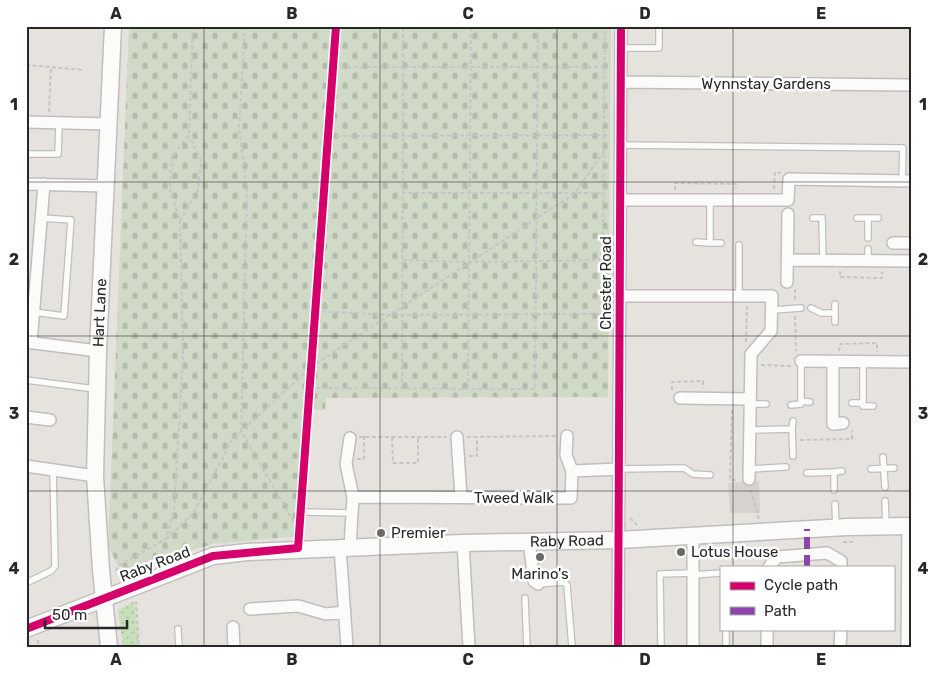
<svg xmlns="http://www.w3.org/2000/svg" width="937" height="673" viewBox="0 0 937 673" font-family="Rubik,sans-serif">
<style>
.grass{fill:url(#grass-dots)}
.cemetery{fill:url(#cemetery-stones)}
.plaza{fill:#d6d3ce}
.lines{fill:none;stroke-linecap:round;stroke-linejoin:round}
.lane-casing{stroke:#c0bfbf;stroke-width:8}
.street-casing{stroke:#c0bfbf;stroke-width:14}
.secondary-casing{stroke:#c0bfbf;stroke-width:19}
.path{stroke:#c6c5c5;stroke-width:2;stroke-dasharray:4 2.5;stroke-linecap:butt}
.lane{stroke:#fbfbfa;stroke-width:5.5}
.street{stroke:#fbfbfa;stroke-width:11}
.secondary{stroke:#fbfbfa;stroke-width:16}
.quiet{stroke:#8e44ad;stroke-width:6;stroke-dasharray:12 6;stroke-linecap:butt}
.cycleway-casing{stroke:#fff;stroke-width:11}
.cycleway{stroke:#d6006c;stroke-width:8}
.grid{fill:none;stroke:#282828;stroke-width:1;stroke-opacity:0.55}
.poi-dot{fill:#6a6968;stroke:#fff;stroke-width:2}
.labels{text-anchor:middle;stroke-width:5;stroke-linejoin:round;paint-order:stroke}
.street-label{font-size:15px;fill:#282828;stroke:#fff}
.poi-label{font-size:15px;fill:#282828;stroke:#fff;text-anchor:start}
.neatline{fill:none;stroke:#282828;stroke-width:2}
.grid-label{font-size:16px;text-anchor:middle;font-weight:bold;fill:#282828}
</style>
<defs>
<pattern id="grass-dots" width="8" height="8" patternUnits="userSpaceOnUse" patternTransform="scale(1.25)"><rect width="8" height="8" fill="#c7dfba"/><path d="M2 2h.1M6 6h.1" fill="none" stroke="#abbfa0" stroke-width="1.8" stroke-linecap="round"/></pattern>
<pattern id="cemetery-stones" width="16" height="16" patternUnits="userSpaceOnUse" patternTransform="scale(1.25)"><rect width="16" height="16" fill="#d1dac7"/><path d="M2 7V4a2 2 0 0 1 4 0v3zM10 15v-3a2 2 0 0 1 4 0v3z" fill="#b3bbab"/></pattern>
</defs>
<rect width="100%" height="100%" fill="#e6e3de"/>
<!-- grass -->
<path class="grass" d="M134,601L139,647H123L118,610Z"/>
<!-- cemetery -->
<path class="cemetery" d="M129,26H611L608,397L326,398L325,410H311L302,536L213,544L137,567L128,569L118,566L108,546Z"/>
<!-- plaza -->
<path class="plaza" d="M759,481L760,513H730L728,483Z"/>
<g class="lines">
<!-- lane casing -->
<g class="lane-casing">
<path id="lane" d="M621,48H659V26
M620,145L903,148L902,181
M26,154H58L59,123
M813,218H822L823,261
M857,218H868V238
M868,218H878
M696,242L710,243V200
M710,243H721
M868,249V261
M739,296V245
M811,308L821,313H835V304
M772,310L801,308
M34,312L64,316L71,220L41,218
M835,322V313
M863,362V406H873
M26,380L95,389
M801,401L810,402
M852,403H863
M749,404H766
M791,405L801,404V361
M792,429L793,421
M749,430L792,429L793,456
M883,457L885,487
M619,469L684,468L693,474L710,475
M749,469L786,467
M871,469L894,468
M807,473L834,472
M834,490V472L842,471
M885,501L886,525
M835,504L836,526
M306,512L351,513
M693,575L721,573
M26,583L51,571L55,566L53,470
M538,584L563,582L567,585L572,647
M525,598L527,647
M178,629L179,647
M661,647L660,574L693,573
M726,647V629"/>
</g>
<!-- street casing -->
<g class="street-casing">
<path id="street" d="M621,82L911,85
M26,122L109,124
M26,184L105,186
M620,200H788L789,179L911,181
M893,243H911
M787,260L911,261
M787,282L788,214
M620,296H772L771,331L751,354L749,479
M26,342L98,351
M31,343L44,184
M801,361L911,362
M833,362V424L843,423
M680,398L749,399
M26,417L50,420
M567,436L566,455L572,471
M457,437L461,497
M26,466L95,476
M353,497L571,498L572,471L619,469
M693,536V647
M529,541L534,581L538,584
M463,543L469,647
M340,547L347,647
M350,547L353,497L346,464L350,438
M769,567L777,557L827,553L841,561V567
M250,609L298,606L326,614L345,612
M233,627L234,647
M618,647L621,26
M767,647V629
M840,647L841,629
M907,647L908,526"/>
</g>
<!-- secondary casing -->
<g class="secondary-casing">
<g id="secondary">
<path id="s1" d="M26,629L213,556L247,552L463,543L618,540L847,527L911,526"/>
<path id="s2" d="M109,647L101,570L95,476L98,351L113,26"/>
</g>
</g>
<!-- path -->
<path class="path" d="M245,26L239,128L247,190L241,431L299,531
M26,65L84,70
M334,67H604
M49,112L51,67
M330,136L610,135
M774,189L775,172L781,173
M675,190V183L736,184V189
M402,193H604
M180,221L198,190L201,161L189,135
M403,260L470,262L603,260
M840,271V277L882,278V272
M795,289V301
M316,311L390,315L602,314L605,26
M795,316L796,351
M746,342L747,306
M839,351L840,344L877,343V352
M761,365L792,366
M309,388L535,389L538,26
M402,389L403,26
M468,389L471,26
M672,390V382L703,381V388
M732,410L730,480H737
M359,437H447
M392,437L393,463H418V436
M467,437L557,436
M800,440L852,439V430
M469,456H477V437
M357,459H364V436
M751,490L759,520
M630,518L637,525
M166,539L193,514L232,440L311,367L575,193L604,151
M843,542H853
M116,571L118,566L166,539L174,511L183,355L180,221L170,190L172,157L189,135L193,26
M136,601L139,647
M38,640L39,647"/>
<!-- lane -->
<use href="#lane" class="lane"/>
<!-- street -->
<use href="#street" class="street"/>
<!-- secondary -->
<use href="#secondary" class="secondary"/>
<!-- quiet -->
<path class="quiet" d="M807,567V529"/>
<!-- cycleway casing -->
<g class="cycleway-casing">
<path id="cycleway" d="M26,629L213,556L298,548L336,26
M618,647L621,26"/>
</g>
<!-- cycleway -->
<use href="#cycleway" class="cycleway"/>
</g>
<!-- grid -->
<path class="grid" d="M204,26V647M380,26V647M557,26V647M733,26V567M26,182H911M26,336H911M26,491H911M733,629V647"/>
<!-- markers -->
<g class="poi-dot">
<circle cx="381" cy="533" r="5"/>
<circle cx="681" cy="552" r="5"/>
<circle cx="540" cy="557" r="5"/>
</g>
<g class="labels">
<!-- street labels -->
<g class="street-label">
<text x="766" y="89">Wynnstay Gardens</text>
<text transform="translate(606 283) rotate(-90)" y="5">Chester Road</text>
<text dy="5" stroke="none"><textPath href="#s2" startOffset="335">Hart Lane</textPath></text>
<text x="514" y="503">Tweed Walk</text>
<text dy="5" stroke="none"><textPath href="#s1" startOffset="555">Raby Road</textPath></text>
<text transform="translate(155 564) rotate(-21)" y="5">Raby Road</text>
</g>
<!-- poi labels -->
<g class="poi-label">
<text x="391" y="538">Premier</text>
<text x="691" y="557">Lotus House</text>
<text x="540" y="579" text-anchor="middle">Marino's</text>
</g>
</g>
<!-- border -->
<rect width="937" height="673" fill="none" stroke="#ffffff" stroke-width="55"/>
<!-- legend -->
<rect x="720" y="566" width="175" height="65" fill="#ffffff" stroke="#a9a9a9"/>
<rect x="730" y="582" width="25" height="8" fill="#d6006c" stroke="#a9a9a9"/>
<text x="764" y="590" font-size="15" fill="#282828">Cycle path</text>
<rect x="730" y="607" width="25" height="8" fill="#8e44ad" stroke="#a9a9a9"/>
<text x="764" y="616" font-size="15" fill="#282828">Path</text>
<!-- scale -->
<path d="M45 620v8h82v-8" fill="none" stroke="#282828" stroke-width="2.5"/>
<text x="52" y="620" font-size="15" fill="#282828" stroke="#ffffff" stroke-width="4" paint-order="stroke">50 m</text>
<rect x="28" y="28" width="882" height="618" class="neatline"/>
<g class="grid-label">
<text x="116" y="19">A</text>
<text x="292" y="19">B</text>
<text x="468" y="19">C</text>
<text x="645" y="19">D</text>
<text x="821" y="19">E</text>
<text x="14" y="110">1</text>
<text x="923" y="110">1</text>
<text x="14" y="265">2</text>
<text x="923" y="265">2</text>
<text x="14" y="419">3</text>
<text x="923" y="419">3</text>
<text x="14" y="574">4</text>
<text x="923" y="574">4</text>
<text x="116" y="665">A</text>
<text x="292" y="665">B</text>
<text x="468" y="665">C</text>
<text x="645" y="665">D</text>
<text x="821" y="665">E</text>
</g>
</svg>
